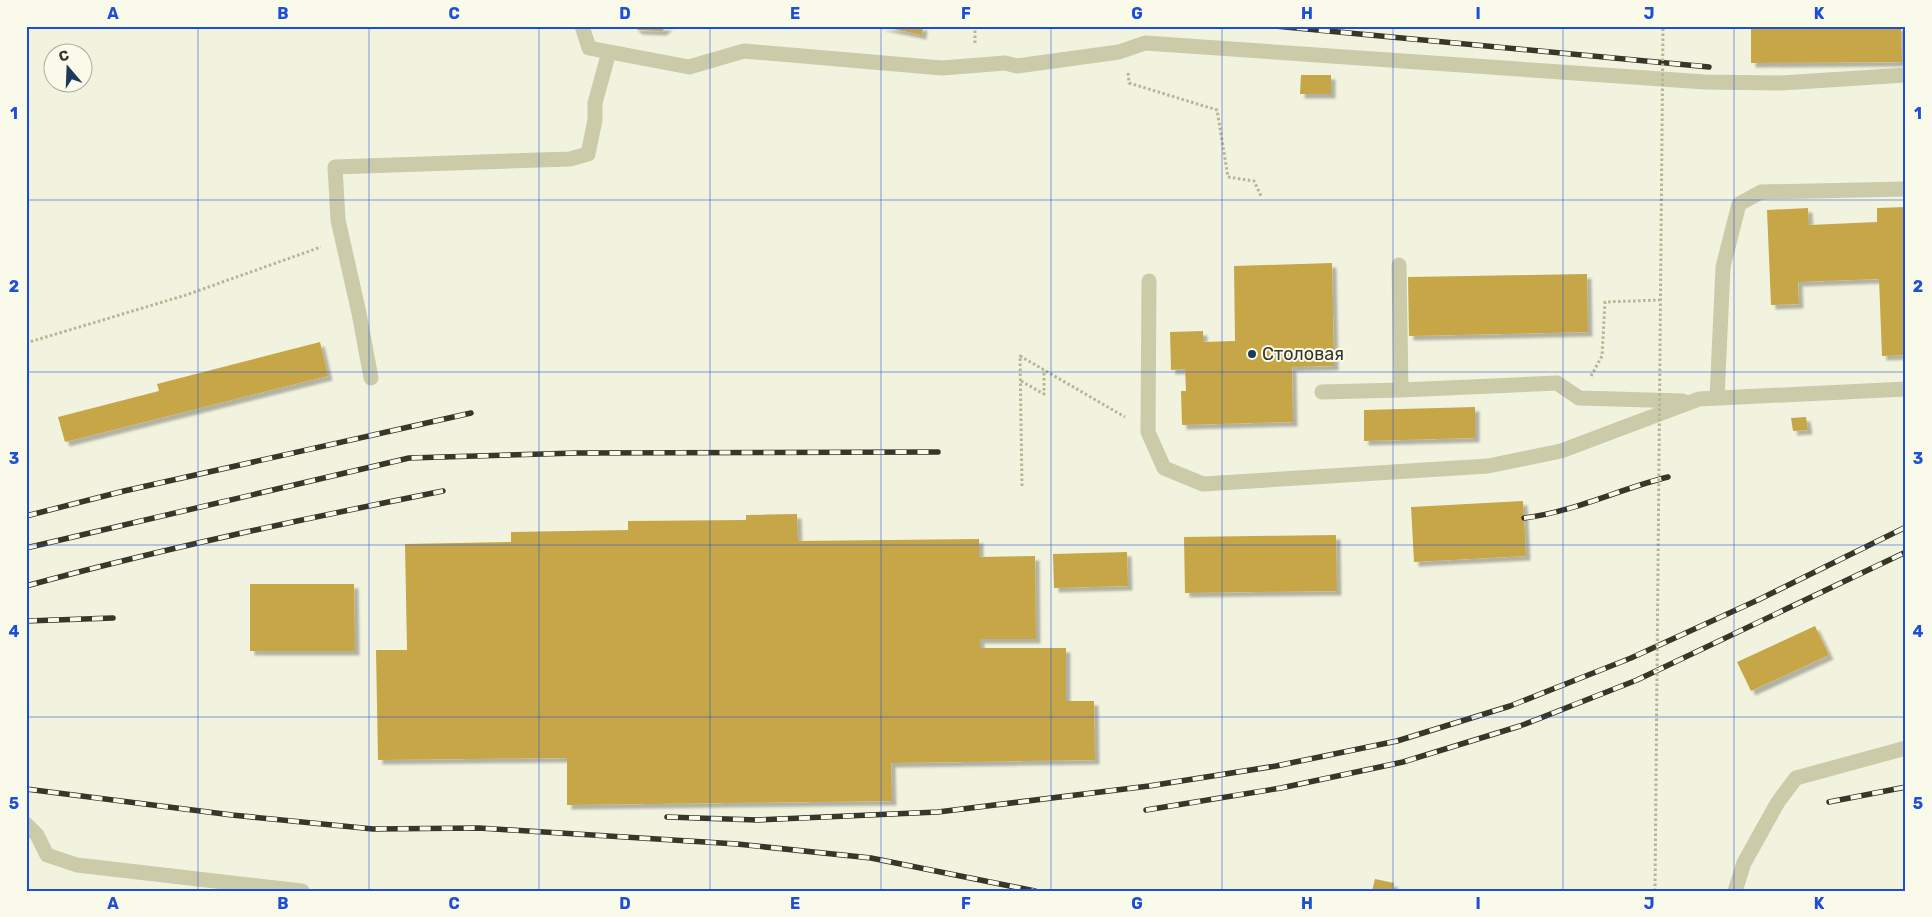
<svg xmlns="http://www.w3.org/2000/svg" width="1932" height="917" viewBox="0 0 1932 917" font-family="Rubik,sans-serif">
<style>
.building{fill:#c7a647;filter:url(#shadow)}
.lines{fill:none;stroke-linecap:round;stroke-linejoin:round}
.path{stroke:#b7b593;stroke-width:3;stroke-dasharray:2.5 2.5;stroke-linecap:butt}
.minor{stroke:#cbcaa9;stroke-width:15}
.rail-casing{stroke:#383629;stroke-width:5.5}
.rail{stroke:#f9faea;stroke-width:4;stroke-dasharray:11;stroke-linecap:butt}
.path-bridge{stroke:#b7b593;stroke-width:3;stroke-dasharray:2.5 2.5;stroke-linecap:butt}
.grid{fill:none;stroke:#1d4ed8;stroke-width:1;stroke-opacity:0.55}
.poi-dot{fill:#1e385b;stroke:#f9faea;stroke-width:2}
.labels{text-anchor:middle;stroke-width:4;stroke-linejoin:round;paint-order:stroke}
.poi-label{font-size:18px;fill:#383629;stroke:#f9faea;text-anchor:start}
.neatline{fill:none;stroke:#1d4ed8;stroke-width:2}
.grid-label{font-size:16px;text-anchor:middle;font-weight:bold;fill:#1d4ed8}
</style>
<defs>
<filter id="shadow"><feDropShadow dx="4.5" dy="4.5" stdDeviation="1" flood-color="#0004"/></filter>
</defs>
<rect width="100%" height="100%" fill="#f2f3de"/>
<!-- building -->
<path class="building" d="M633,26H668L662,31L638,30Z
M879,26H923L922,35Z
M1751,26H1901L1902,62L1751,63Z
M1301,75H1331V94H1300Z
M1906,207V355L1882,356L1879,279L1798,282L1799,304L1771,305L1767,210L1808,208L1809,225L1877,222V208Z
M1332,263L1334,366L1292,367L1293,422L1182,425L1181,391H1186L1185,369L1171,370L1170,332L1203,331V342L1235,341L1234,266Z
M1587,274L1588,332L1409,336L1408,277Z
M320,342L328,376L65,442L58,417L159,391L157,384Z
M1475,407V438L1364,441V410Z
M1806,417L1808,430L1793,431L1791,418Z
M1523,501L1526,556L1414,562L1411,507Z
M797,514L798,541L979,539V557L1035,556L1036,639H980V648H1066V701H1094L1095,760L891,763L892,801L567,805V758L378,760L376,650H407L405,544L511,542V532L628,530V521L746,520V515Z
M1336,535L1337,591L1185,593L1184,537Z
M1127,552L1128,586L1054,588L1053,554Z
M250,584H354L355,651H250Z
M1815,626L1829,655L1751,691L1737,662Z
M1375,879L1394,883L1392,891H1372Z"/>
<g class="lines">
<!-- path -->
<path class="path" d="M975,43V26
M1128,73L1129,83L1217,110L1228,177L1254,181L1261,196
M26,343L186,295L321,247
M1591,376L1602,356L1605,302L1660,300
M1021,381L1044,394V370
M1022,486L1020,356L1125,417"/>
<!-- minor -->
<path class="minor" d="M582,26L589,48L689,67L744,51L942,68L1005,63L1017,66L1119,52L1145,43L1705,82L1781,83L1906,75
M1399,265L1401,390
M1149,281L1148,432L1164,468L1203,484L1488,466L1561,451L1699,399L1906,389
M371,378L359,313L338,220L335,167L570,159L588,154L595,120V103L609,52
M1322,392L1401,390L1557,383L1579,398L1683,401
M1717,398L1723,267L1739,204L1761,192L1906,189
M26,824L37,835L47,855L77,865L302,891
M1735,891L1744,863L1778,802L1796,778L1906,748"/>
<!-- rail casing -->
<g class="rail-casing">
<path id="rail" d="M1275,26L1709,67
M26,516L124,491L471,413
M1524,518C1574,512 1619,489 1668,477
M26,548L409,458L577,453L938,452
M26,586C165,548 303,519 443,491
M26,621L113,618
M26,789L232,815L373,829L479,828L737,844L871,858L1035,891
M1829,802L1906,787
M1146,810L1281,788L1403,762L1520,726L1637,680L1906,552
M667,817L757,820L938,812L1149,786L1276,766L1397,741L1510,706L1631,658L1760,599L1906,527"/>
</g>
<!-- rail -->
<use href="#rail" class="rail"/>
<!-- path-bridge -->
<path class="path-bridge" d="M1655,891L1663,26"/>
</g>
<!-- grid -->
<path class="grid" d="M198,26V891M369,26V891M539,26V891M710,26V891M881,26V891M1051,26V891M1222,26V891M1393,26V891M1563,26V891M1734,26V891M26,200H1906M26,372H1906M26,545H1906M26,717H1906"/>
<!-- markers -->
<circle class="poi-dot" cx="1252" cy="354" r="5"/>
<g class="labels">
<!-- poi labels -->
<g class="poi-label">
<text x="1262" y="360">Столовая</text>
</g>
</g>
<!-- border -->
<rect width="1932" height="917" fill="none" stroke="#f9faea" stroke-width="55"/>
<!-- north arrow -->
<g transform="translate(68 68) rotate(341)"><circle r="24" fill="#f9faea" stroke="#acac9d"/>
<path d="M0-4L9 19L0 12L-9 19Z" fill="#1e385b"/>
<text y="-8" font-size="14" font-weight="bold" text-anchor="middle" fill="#383629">С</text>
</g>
<rect x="28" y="28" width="1876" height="862" class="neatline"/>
<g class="grid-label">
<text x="113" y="19">A</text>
<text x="283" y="19">B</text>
<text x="454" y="19">C</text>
<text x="625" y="19">D</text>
<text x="795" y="19">E</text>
<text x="966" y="19">F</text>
<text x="1137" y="19">G</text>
<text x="1307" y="19">H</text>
<text x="1478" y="19">I</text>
<text x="1649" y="19">J</text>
<text x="1819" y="19">K</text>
<text x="14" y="119">1</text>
<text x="1918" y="119">1</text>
<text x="14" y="292">2</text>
<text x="1918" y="292">2</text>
<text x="14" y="464">3</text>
<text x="1918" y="464">3</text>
<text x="14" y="637">4</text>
<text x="1918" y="637">4</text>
<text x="14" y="809">5</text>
<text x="1918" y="809">5</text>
<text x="113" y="909">A</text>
<text x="283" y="909">B</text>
<text x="454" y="909">C</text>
<text x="625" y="909">D</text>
<text x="795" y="909">E</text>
<text x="966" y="909">F</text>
<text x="1137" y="909">G</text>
<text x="1307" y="909">H</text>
<text x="1478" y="909">I</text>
<text x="1649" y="909">J</text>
<text x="1819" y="909">K</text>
</g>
</svg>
